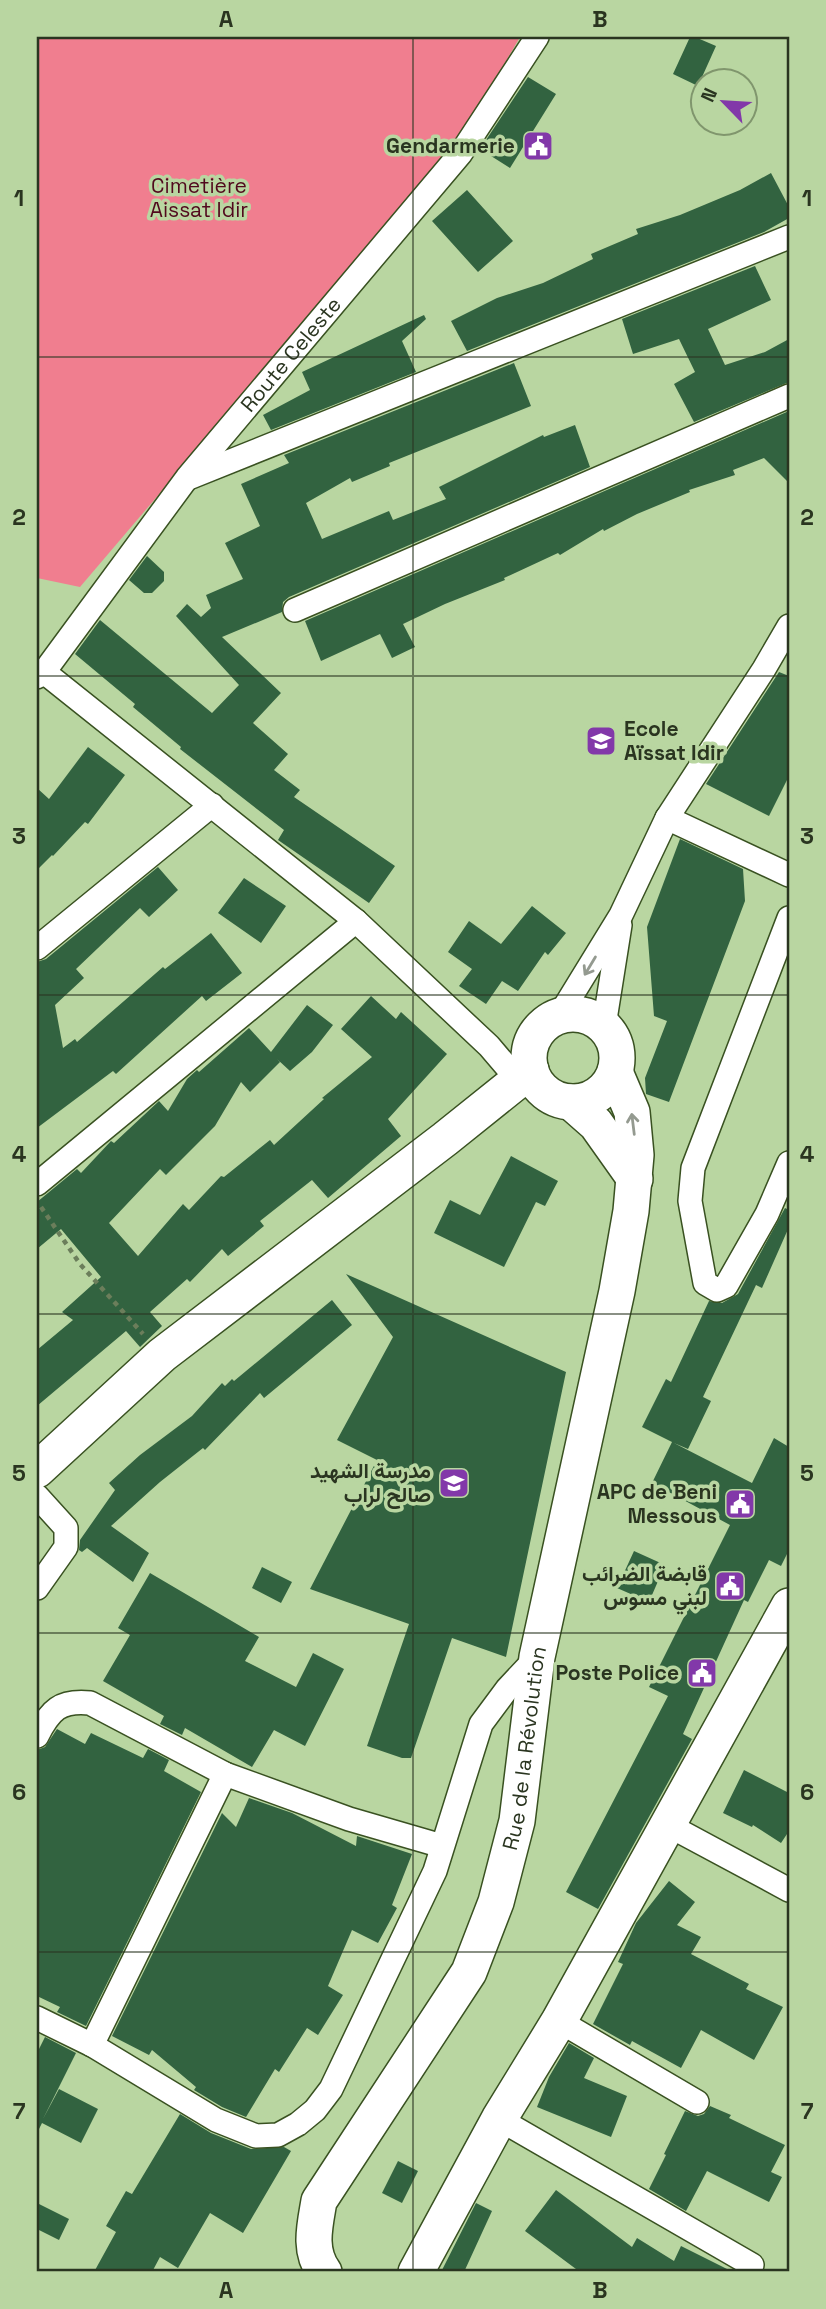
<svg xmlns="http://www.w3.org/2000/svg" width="826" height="2309" viewBox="0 0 826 2309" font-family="'Space Grotesk',Vazirmatn,sans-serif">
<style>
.green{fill:#f07e8f}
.building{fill:#326340}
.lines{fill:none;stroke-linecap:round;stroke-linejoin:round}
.minor-casing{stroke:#395121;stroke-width:26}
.primary-casing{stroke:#395121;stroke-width:38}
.path{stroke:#6b7e5b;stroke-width:4.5;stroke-dasharray:5 5;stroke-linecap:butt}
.minor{stroke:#fff;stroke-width:23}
.primary{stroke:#fff;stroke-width:35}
.oneway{stroke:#949a90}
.grid{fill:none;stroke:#2a3520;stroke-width:2;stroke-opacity:0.55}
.labels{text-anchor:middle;stroke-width:7;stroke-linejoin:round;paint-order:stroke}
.poi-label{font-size:21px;font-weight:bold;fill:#2a3520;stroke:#b9d6a1;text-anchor:end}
.park-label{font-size:21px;fill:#51091d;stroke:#b9d6a1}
.street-label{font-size:21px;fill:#2a3520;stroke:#b9d6a1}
.neatline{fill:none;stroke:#2a3520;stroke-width:2.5}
.grid-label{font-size:23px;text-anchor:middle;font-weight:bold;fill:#2a3520}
</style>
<rect width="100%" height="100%" fill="#b9d6a1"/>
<!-- green -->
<path class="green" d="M37,37H520L460,141L80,587L37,578Z"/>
<!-- building -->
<path class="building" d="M690,37H695L716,46L698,86L673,74Z
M528,77L556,94L510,168L480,149Z
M771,173L789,207V218L764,232L467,351L451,321L497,298L543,283L593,259L591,254L638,234L636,229L680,215L740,190Z
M467,190L513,241L478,272L432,221Z
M755,266L771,300L708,329L725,365L765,352L789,339V382L694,422L674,384L695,372L679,339L633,354L622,319Z
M424,315L426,319L402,341L416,372L271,430L263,415L310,390L302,372Z
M514,363L531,406L389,463L390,466L352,482L350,478L306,503L322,539L389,511L393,520L446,499L439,487L543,435L544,437L575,425L590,467L289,597L283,602L282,612L222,637L281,693L253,723L288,754L274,770L300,790L294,797L395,866L369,903L278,840L284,830L180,749L181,747L133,707L135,704L75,654L100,620L212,713L239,685L176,616L187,604L201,617L211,608L206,595L243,579L225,543L260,526L241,484L289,463L284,455Z
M789,411V483L764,458L733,470L735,475L689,490L690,492L637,514L604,531L603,529L560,555L558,553L504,578L505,580L445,604L403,624L415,647L392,658L380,634L321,661L305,621Z
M147,556L164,572V581L152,593H144L129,580Z
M779,672L789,676V776L769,816L706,784Z
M88,747L125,775L88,824L85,822L53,856L52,855L37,870V788L49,799Z
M680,839L743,869L745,901L669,1102L646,1094L645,1078L667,1021L654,1016L647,927Z
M158,867L178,890L149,917L140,908L76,969L84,978L55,1005L63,1048L75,1039L77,1042L163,967L165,969L211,933L242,973L206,1001L202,996L116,1074L113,1071L37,1128V962L46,959Z
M244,878L286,906L261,943L218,913Z
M532,906L566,933L548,955L545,952L518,991L502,981L486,1004L459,986L472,969L448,952L469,921L501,944Z
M371,996L396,1019L401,1012L447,1054L388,1119L401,1136L328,1198L312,1180L260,1221L264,1226L228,1256L222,1249L190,1282L187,1279L150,1312L162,1326L140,1347L126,1331L37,1406V1350L73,1320L62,1312L101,1277L61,1229L37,1249V1202L77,1169L81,1173L111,1141L114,1143L159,1101L168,1111L187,1079L197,1070L199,1072L249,1028L271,1052L307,1005L333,1025L312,1052L290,1071L277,1059L280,1062L250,1092L241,1082L215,1126L166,1175L160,1169L109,1223L138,1256L183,1204L189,1210L221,1176L224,1177L270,1140L274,1145L324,1099L322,1098L372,1057L341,1029Z
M511,1156L558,1181L545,1206L536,1202L504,1267L434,1233L450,1200L480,1215Z
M785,1208L789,1210V1227L762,1288L756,1285L703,1397L711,1401L688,1449L674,1443L752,1483L774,1438L789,1447V1550L781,1566L769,1560L748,1602L744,1600L683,1734L692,1739L598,1909L566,1892L668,1696L649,1687L730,1525L652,1483L672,1442L642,1427L666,1379L671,1382L709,1301L722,1303L738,1294Z
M346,1274L566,1372L506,1657L452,1638L411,1758H402L367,1746L409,1624L310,1589L377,1460L337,1440L393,1337Z
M332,1300L352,1325L264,1398L260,1393L205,1450L203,1448L160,1482L111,1526L149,1553L133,1582L87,1548L82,1552L79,1550L80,1540L115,1490L109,1483L140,1455L192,1416L222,1383L225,1386L232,1379L234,1381Z
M634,1551L665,1565L649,1602L617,1588Z
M262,1567L292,1582L281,1603L252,1588Z
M150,1573L259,1637L245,1661L296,1687L313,1653L344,1669L305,1746L274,1730L252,1767L185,1728L182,1735L160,1724L164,1716L103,1681L130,1635L118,1628Z
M57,1729L85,1744L91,1733L143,1758L148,1749L169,1760L164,1771L201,1792L86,2026L57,2012L60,2007L37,1996V1750L45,1747Z
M744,1770L789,1793V1831L781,1843L753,1825L752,1827L723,1813Z
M249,1798L292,1813L356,1846L357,1836L412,1854L392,1905L397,1908L378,1943L352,1930L328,1986L343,1995L318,2035L307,2028L279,2072L275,2069L246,2117L222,2107L194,2090L196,2087L152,2050L149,2055L112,2036L222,1813L236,1827Z
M669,1881L695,1902L677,1925L701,1937L691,1954L749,1984L746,1989L783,2007L754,2060L701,2030L681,2068L632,2041L630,2045L593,2024L623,1964L618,1962L636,1923Z
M45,2037L76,2053L43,2119L59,2089L98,2109L81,2143L42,2123L37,2133V2053Z
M569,2043L594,2058L584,2078L627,2096L611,2137L537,2107L549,2077Z
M710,2106L731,2115L729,2118L785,2145L771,2172L782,2177L769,2202L707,2171L686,2211L649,2189L666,2155L664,2154L685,2111L698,2116L704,2114Z
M180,2114L211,2133L251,2149L284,2147L291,2151L243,2233L210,2213L178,2268L160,2257L152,2272H94L116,2232L106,2226L126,2191L132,2194Z
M398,2161L418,2171L402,2203L382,2193Z
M556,2190L632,2247L637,2238L674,2261L681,2246L733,2272H580L525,2231Z
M37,2203L69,2219L59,2240L37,2229Z
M476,2203L492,2211L464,2272H441Z"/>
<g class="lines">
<!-- minor casing -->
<g class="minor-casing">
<g id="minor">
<path d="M191,477L789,237"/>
<path d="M295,610L789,396"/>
<path d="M44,672L356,921L489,1046L518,1080"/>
<path id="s1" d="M37,677L44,672L187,478L461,153L537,37"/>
<path d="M667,818L789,875"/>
<path d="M789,918L693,1168L690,1201L705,1283L717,1290L726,1286L767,1214L789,1163"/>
<path d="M37,948L212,805"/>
<path d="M559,1016L621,915L667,818L764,669L789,626"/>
<path d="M604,1026L620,925"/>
<path d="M37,1184L356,921"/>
<path d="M37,1496L66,1528V1547L37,1588"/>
<path d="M37,1736C50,1710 60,1700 90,1703L225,1774L349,1819L442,1846"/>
<path d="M668,1825L789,1890"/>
<path d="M37,2018L92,2045L216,2120L256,2136L278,2135L298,2124L315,2110L331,2089L435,1871L481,1724L507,1689L537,1657"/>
<path d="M559,2021L697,2102"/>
<path d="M92,2045L225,1774"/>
<path d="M499,2119L752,2265"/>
</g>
</g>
<!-- primary casing -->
<g class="primary-casing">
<g id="primary">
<circle cx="573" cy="1058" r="44"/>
<path d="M571,1102L596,1124L635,1179"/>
<path d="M37,1470L162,1355L445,1139L531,1070"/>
<path id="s2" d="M324,2272C308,2250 315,2225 319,2201L469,1972L496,1902L517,1821L537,1657L617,1291L631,1211L636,1155L632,1112L615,1072"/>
<path d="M416,2272L499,2119L559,2021L789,1606"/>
</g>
</g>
<!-- path -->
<path class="path" d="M41,1207L80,1264L143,1334"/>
<!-- minor -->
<use href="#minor" class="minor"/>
<!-- primary -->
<use href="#primary" class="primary"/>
</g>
<!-- one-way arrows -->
<defs><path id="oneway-shaft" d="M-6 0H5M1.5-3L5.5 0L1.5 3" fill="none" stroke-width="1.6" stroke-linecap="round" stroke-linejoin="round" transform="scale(1.75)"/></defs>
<g class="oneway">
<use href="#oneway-shaft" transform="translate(590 966) rotate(121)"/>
<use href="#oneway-shaft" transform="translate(633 1124) rotate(-97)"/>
</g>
<!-- grid -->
<path class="grid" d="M413,37V2272M37,357H789M37,676H789M37,995H789M37,1314H789M37,1633H789M37,1952H789"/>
<!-- icons -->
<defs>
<g id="civic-square" transform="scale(1.575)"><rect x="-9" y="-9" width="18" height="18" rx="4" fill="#8238a9" stroke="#b9d6a1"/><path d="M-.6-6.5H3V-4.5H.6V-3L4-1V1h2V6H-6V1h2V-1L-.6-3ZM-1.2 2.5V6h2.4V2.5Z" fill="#fff"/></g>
<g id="school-square" transform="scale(1.575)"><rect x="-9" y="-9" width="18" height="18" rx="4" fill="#8238a9" stroke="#b9d6a1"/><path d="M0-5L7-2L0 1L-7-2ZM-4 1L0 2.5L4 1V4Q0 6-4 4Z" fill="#fff"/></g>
</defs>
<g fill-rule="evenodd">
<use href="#civic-square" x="538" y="146"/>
<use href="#school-square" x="601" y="741"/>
<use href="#school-square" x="454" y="1483"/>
<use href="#civic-square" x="740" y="1504"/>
<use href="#civic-square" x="730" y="1586"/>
<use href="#civic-square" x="702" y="1673"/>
</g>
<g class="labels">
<!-- poi labels -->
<g class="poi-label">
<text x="515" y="153">Gendarmerie</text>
<text x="624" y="736" text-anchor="start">Ecole<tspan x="624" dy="24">Aïssat Idir</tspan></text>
<text x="431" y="1478">مدرسة الشهيد<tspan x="431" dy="24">صالح لراب</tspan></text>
<text x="717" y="1499">APC de Beni<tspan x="717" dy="24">Messous</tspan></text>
<text x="707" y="1581">قابضة الضرائب<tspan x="707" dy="24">لبني مسوس</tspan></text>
<text x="679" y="1680">Poste Police</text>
</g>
<!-- park labels -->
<g class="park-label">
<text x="199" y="193">Cimetière<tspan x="199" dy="24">Aissat Idir</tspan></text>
</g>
<!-- street labels -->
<g class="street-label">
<text dy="7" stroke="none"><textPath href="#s1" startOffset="411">Route Celeste</textPath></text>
<text dy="7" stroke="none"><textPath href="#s2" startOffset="579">Rue de la Révolution</textPath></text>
</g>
</g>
<!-- border -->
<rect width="826" height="2309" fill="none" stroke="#b9d6a1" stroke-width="77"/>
<!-- north arrow -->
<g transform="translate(724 102) rotate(295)"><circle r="33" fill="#b9d6a1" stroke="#80966d" stroke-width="2"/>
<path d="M0-5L12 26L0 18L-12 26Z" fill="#8238a9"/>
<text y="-10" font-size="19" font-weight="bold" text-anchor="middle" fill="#2a3520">N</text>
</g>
<rect x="38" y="38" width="750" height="2232" class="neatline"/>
<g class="grid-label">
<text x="226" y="27">A</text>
<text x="600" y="27">B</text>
<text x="19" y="206">1</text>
<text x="807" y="206">1</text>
<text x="19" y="525">2</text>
<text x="807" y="525">2</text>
<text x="19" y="844">3</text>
<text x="807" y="844">3</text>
<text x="19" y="1162">4</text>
<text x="807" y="1162">4</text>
<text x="19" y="1481">5</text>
<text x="807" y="1481">5</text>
<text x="19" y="1800">6</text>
<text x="807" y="1800">6</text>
<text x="19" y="2119">7</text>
<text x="807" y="2119">7</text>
<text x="226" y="2298">A</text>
<text x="600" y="2298">B</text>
</g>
</svg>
